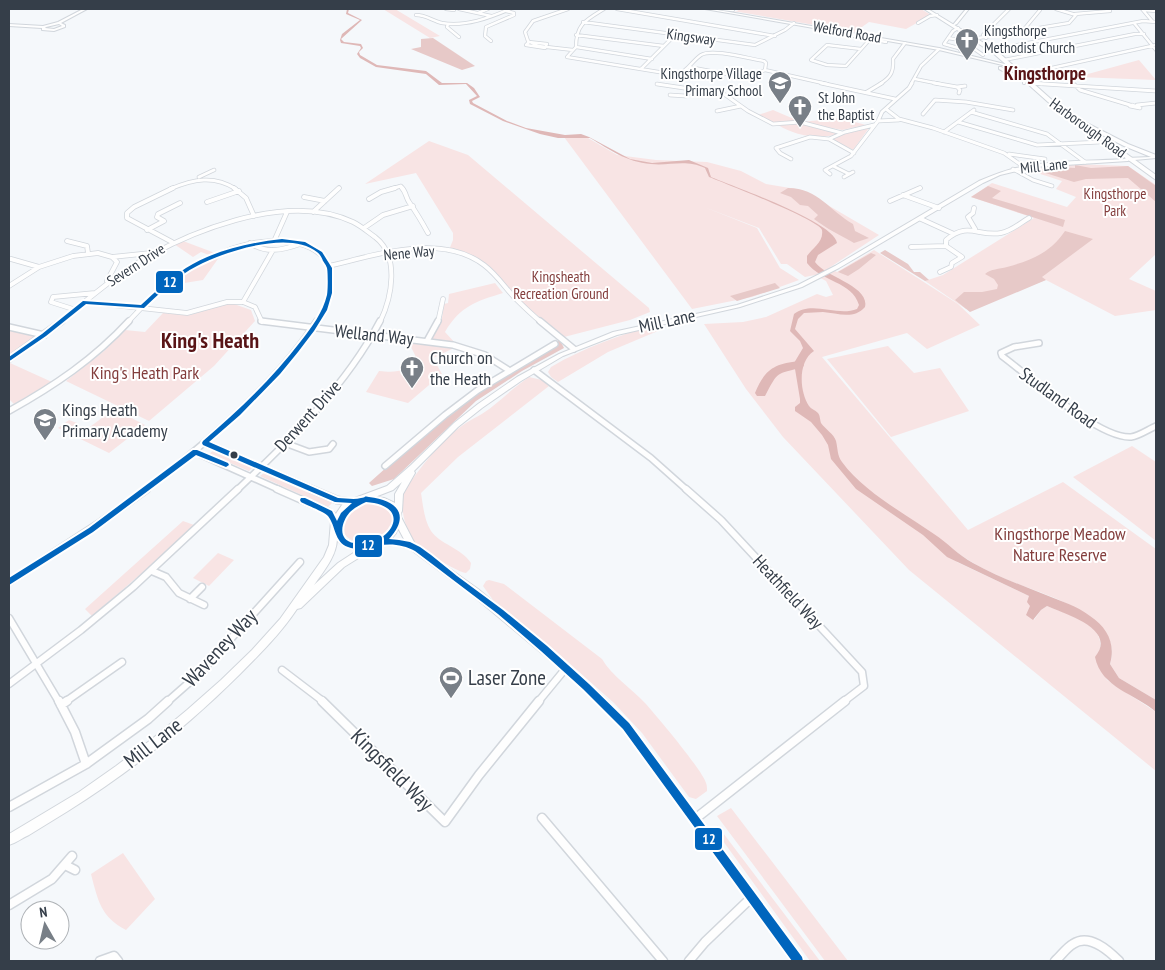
<svg xmlns="http://www.w3.org/2000/svg" width="1165" height="970" viewBox="0 0 1165 970" font-family="'PT Sans Narrow',sans-serif">
<style>
.green{fill:#f8e4e4}
.forest{fill:#e7c9c8}
.water{fill:#dfb8b7}
.lines{fill:none;stroke-linecap:round;stroke-linejoin:round}
.river{fill:#dfb8b7;fill-rule:evenodd}
.street-far5-casing{stroke:#d1d6dc;stroke-width:4}
.street-far4-casing{stroke:#d1d6dc;stroke-width:4.5}
.street-far3-casing{stroke:#d1d6dc;stroke-width:5.5}
.street-far2-casing{stroke:#d1d6dc;stroke-width:8}
.street-far1-casing{stroke:#d1d6dc;stroke-width:9}
.street-casing{stroke:#d1d6dc;stroke-width:11}
.secondary-casing{stroke:#d1d6dc;stroke-width:2}
.primary-casing{stroke:#d1d6dc;stroke-width:2}
.highway-casing{stroke:#d1d6dc;stroke-width:2}
.street-far5{stroke:#fefefe;stroke-width:2.5}
.street-far4{stroke:#fefefe;stroke-width:3}
.street-far3{stroke:#fefefe;stroke-width:4}
.street-far2{stroke:#fefefe;stroke-width:5}
.street-far1{stroke:#fefefe;stroke-width:6}
.street{stroke:#fefefe;stroke-width:8}
.secondary{fill:#fefefe;fill-rule:evenodd}
.primary{fill:#fefefe;fill-rule:evenodd}
.highway{fill:#fefefe;fill-rule:evenodd}
.bus-1-casing{stroke:#fff;stroke-width:4}
.bus-1{fill:#0065bd;fill-rule:evenodd}
.bus-dot{fill:#353e49;stroke:#fff;stroke-width:2}
.labels{text-anchor:middle;stroke-width:4;stroke-linejoin:round;paint-order:stroke}
.far-poi-label{font-size:15px;fill:#353e49;stroke:#fff;text-anchor:start}
.far-street-label{font-size:15px;fill:#353e49;stroke:#fff}
.far-park-label{font-size:15px;fill:#833d3c;stroke:#fff}
.street-label{font-size:18px;fill:#353e49;stroke:#fff}
.poi-label{font-size:18px;fill:#353e49;stroke:#fff;text-anchor:start}
.park-label{font-size:18px;fill:#833d3c;stroke:#fff}
.far-district-label{font-size:19px;font-weight:bold;fill:#591517;stroke:#fff}
.near-street-label{font-size:21px;fill:#353e49;stroke:#fff}
.near-poi-label{font-size:21px;fill:#353e49;stroke:#fff;text-anchor:start}
.district-label{font-size:22px;font-weight:bold;fill:#591517;stroke:#fff}
.line-badge{stroke:#fff;stroke-width:2}
.badge-label{font-size:14px;text-anchor:middle;font-weight:bold;fill:#fff}
</style>
<rect width="100%" height="100%" fill="#f5f8fb"/>
<!-- green -->
<path class="green" d="M383,9H395L440,36L430,38Z
M740,9H921L931,15L906,29L869,22L855,32L733,11H737Z
M1139,60L1156,80L1077,77Z
M773,110L801,122L840,118L866,125L842,130L801,122L775,123L758,115Z
M788,123L804,124L838,134C819,140 796,136 778,125Z
M869,128L853,150L832,139L843,134Z
M564,137L588,138L617,155L656,160L707,162L741,171L766,184L802,190L879,235L829,268L837,272L874,250L958,304L980,325L927,349L907,333L822,357L968,530L1063,482L1156,549V700L1119,678L1110,664C1126,615 1041,594 1008,580C987,571 967,561 949,546L957,562L1029,596L1034,620L1041,610L1047,606C1066,614 1111,625 1098,654L1107,680L1156,712V771L909,570L783,437L746,389L704,324L743,322L766,317L817,294L826,297L833,295L826,281L815,275L805,277L787,264H781L759,228L704,207L757,228L780,268L799,280L752,297L692,309Z
M429,141L468,155L649,308L650,312L630,320L564,337L528,308L488,266L449,250L453,240V233L416,173L365,184Z
M1075,164L1128,166L1156,185V254L1129,279L1156,291V310L1115,316L1046,280L966,309L925,281L943,275L1034,218L971,197L992,183L1067,207L1076,197L1056,189L1062,181L1028,170Z
M183,241L215,253L209,255L201,252L193,257L174,244Z
M218,256H220L203,280L172,285L195,268Z
M495,283L503,293C477,301 460,306 445,332L456,344L433,340L431,337L442,318L444,304L448,303L449,294Z
M224,304H234L251,310L255,321L214,366L149,421L66,381L104,351L125,330L145,332L163,313L190,315Z
M658,324L665,328L608,352L558,382L551,377L548,372L551,367C585,347 620,335 658,324Z
M9,328L37,335L36,338L9,356Z
M412,342L454,348L433,358L442,374L408,403L366,392L379,371C397,373 406,372 416,357L410,345Z
M888,346L914,373L940,368L969,411L891,437L827,359Z
M9,363H10L52,382L14,404L9,399Z
M529,377L542,380L549,386L458,457L421,493C423,505 424,520 431,531C440,544 461,548 471,563L470,569L466,573C455,571 419,549 413,540C405,529 399,504 404,491C421,467 439,442 463,425C473,418 484,414 493,406C505,396 516,386 529,377Z
M114,409L145,425L109,453L58,428L69,420L77,423L72,427L83,432Z
M1132,446L1156,462V541L1073,477Z
M214,450L253,467L249,471L209,454Z
M265,472L333,502L328,507L260,476Z
M367,502C384,501 397,508 392,526C381,542 359,550 344,534L343,521L352,509Z
M183,521L194,525L164,554L92,616L85,609Z
M218,553L234,560L209,586L193,578Z
M489,580L504,584L602,659C612,676 631,688 645,703C656,715 703,771 706,783C707,785 707,788 707,791L696,799L689,797L642,733L614,703L551,647L493,600L483,586L486,581Z
M731,808L848,961H825L717,816Z
M717,825L820,961H810L723,841Z
M123,853L155,899L126,930C101,917 98,901 91,874Z"/>
<!-- forest -->
<path class="forest" d="M433,38L475,66L462,70L411,49L421,47V39Z
M1075,165L1091,168L1128,166L1156,186V202L1128,178L1086,179L1074,182L1036,170L1059,167L1075,168Z
M988,186L1001,191L992,198L1065,220L1063,227L971,197Z
M788,188C818,188 830,211 853,224L855,231L869,238L854,243C840,235 827,229 814,219L818,215L808,206L800,205L791,197L780,193Z
M1065,231L1093,239L1042,277L1046,280L970,312L955,300L964,292H982L997,289L998,285L994,279L985,274C991,269 999,269 1007,267C1032,260 1050,253 1065,231Z
M885,250L908,264L914,272H920L929,280L925,281L880,253Z
M871,253L876,255L859,269L848,276L838,272Z
M775,283L780,288L737,301L730,296Z
M560,340L564,348L522,371L476,401L394,479L372,486L369,483L444,416L480,391Z"/>
<!-- water -->
<path class="water" d="M347,9H349L348,13L362,20L341,39L344,42L361,44L363,48L359,52L360,55L377,65L426,71L442,83H467L474,88L480,97L472,101L473,103L507,121L526,128L565,135L581,134L589,137L630,159L652,163L689,160L708,168L711,177C732,186 835,222 837,243L818,255L815,262C825,277 870,286 865,307C854,320 837,313 823,312C817,312 810,313 804,313L798,319L795,329L814,351C798,361 799,391 809,406C811,409 815,410 818,413C820,415 820,420 821,423C825,429 834,434 836,441C838,449 837,455 842,462C864,492 904,513 934,534C948,543 958,555 973,563C996,576 1021,585 1046,595C1061,601 1077,606 1090,616C1107,627 1116,644 1110,664L1119,678L1156,700V712C1136,694 1101,688 1095,657C1118,629 1065,614 1047,606L1041,610L1033,620L1026,615L1030,606L1027,602L1029,596L947,557L923,535L856,489L831,459L828,445L822,435L811,422L795,411V407L800,403V399L794,363L803,348L800,341L790,331L794,314C812,300 837,317 857,309L859,305C852,281 821,282 807,263V256C812,248 824,242 822,230C819,220 724,183 709,177L705,168C686,159 670,166 651,164C626,162 609,149 590,138H558L540,134L503,121L470,104L469,100L477,96L466,84L439,85L426,74L376,67L360,58L357,54L361,48L360,46L341,43L340,40L342,34L360,20L346,14Z"/>
<g class="lines">
<!-- river -->
<path class="river" d="M799,361L803,363L804,365L803,367C775,375 779,370 765,396H757L755,393C765,369 774,364 799,361Z"/>
<!-- street-far5 casing -->
<g class="street-far5-casing">
<path id="street-far5" d="M446,9L454,10
M459,9L491,16
M568,9L533,21L525,32L528,41L538,46L573,50
M604,9C586,20 576,24 576,47L567,57L677,75C688,71 692,61 701,55C712,48 750,59 764,61L766,63L765,70
M617,9L775,36
M723,9L733,10
M1142,9L1153,22
M1143,10L1156,11
M478,13L488,9
M1075,14L1110,11
M416,15C426,15 433,21 442,23C465,27 489,18 510,9
M583,22L755,45L785,30L794,23
M918,23L930,16L937,15
M1134,23L1156,50
M448,24L447,27L459,37
M958,28L953,31L944,44L962,49
M819,29L886,42
M1027,30L1025,28L1040,10
M576,35L664,46
M948,38L960,40L967,44L960,50
M986,38L983,35L1009,9
M972,39L1069,23L1076,15L1056,9
M491,41L485,36L486,27L514,15V13L506,11
M529,42L547,44L545,48L526,45Z
M967,44L983,55
M576,47L652,59
M861,49L827,45L811,60L827,65L846,66L872,37
M991,50L1143,21L1156,22
M1004,60L1135,34H1144
M689,67L748,78L765,70L827,84
M641,69L676,34
M915,79L940,84
M1024,83L1025,81L1020,75L1156,45
M1029,83L1042,84
M880,84C891,77 894,72 893,59L905,43
M911,84L921,66L939,49"/>
</g>
<!-- street-far4 casing -->
<g class="street-far4-casing">
<path id="street-far4" d="M821,83L895,99
M934,83L957,87
M1029,83L1156,91
M657,84L724,94L748,111L773,124L800,122L842,133
M1075,85L1080,90L1130,105
M867,92L882,83
M959,93L960,90L957,87L965,86
M670,95L686,96L692,90
M1132,105L1140,108L1130,106Z
M1137,105L1156,103
M886,109L899,119L933,128L1004,153L1024,167
M717,111L741,106
M971,112L1047,134L1085,162
M923,114L935,100L966,102L1013,110
M878,121L899,120
M958,122L1037,145L1101,142
M944,132L974,110
M829,139L854,153
M1009,154L1045,159
M791,159L780,153L776,148L810,137L829,139L845,132L874,125
M833,166L849,174
M1013,169L1033,180L1052,186
M830,174L825,170L851,156L878,121L882,112L909,88L912,83
M199,177L214,170
M844,177L853,172
M170,189C194,179 214,175 236,189
M391,189L401,186L403,189
M918,189L920,188"/>
</g>
<!-- street-far3 casing -->
<g class="street-far3-casing">
<path id="street-far3" d="M234,188L246,198L254,216
M402,188C406,192 406,198 409,202C416,212 422,222 428,233
M903,195L939,208
M304,197L325,201
M369,199L381,192L395,188
M890,201L920,188
M207,202L239,191
M974,208L973,213L968,217L975,229
M313,212L339,188
M921,219L954,234
M364,228L383,215L413,206
M147,230L164,221L157,217L158,214L180,203
M275,239L287,212
M67,241L87,246L88,253
M172,242L127,218V213L134,207L173,188
M250,243C266,254 283,250 300,244
M911,247L946,246
M11,259L39,267
M329,266C376,255 441,232 484,265C496,274 504,286 513,296C522,305 531,314 541,322
M940,272L951,267L952,263L962,257L946,246V240C968,221 978,237 1001,233C1012,231 1020,223 1029,218
M107,281L117,262L112,257
M9,286L39,267L73,256L98,253L112,257L151,253
M85,302L187,313L227,302H243L255,307L262,322
M243,302L273,250
M76,310L51,302L53,297L95,293
M60,322C82,304 103,286 126,270C183,233 286,190 353,222C361,226 368,232 375,237C400,256 392,297 380,322
M128,322C158,289 184,267 226,251C285,227 364,244 317,322
M438,322L443,299"/>
</g>
<!-- street-far2 casing -->
<g class="street-far2-casing">
<path id="street-far2" d="M261,321L453,345L485,355L510,371
M540,321L574,349
M9,327L44,335
M427,341L438,321
M1039,343L1014,347L1001,353L1002,356C1029,376 1099,439 1131,437C1139,436 1149,429 1156,426
M9,359L62,321
M534,370L651,458L687,490
M9,411C54,386 94,359 129,321
M205,443L314,490
M285,443L309,452L329,449L333,444
M195,452L280,490
M385,466L445,415L478,390L555,344
M145,490C206,444 276,385 317,321
M237,490C290,440 346,386 380,321"/>
</g>
<!-- street-far1 casing -->
<g class="street-far1-casing">
<path id="street-far1" d="M277,489L327,511L332,515L336,524
M311,489L337,500L351,502
M686,489L721,520L862,672L864,686L843,702
M152,571L166,577L179,593L204,605
M9,582L101,522L147,489
M190,599L202,587
M9,618L59,702
M282,670L324,702
M9,684L81,630L133,587L238,489
M65,702L122,662
M167,702L200,673L300,562
M538,702L566,668"/>
</g>
<!-- street casing -->
<g class="street-casing">
<path id="street" d="M59,701L75,732L86,764
M322,701L445,822L479,775L539,701
M61,705L67,701
M9,807L86,764L148,719L168,701
M542,818L663,961
M695,819L845,701
M67,866L75,870
M9,905L52,879L72,856
M100,961L114,956L118,961
M689,961L705,942L751,898
M1055,961C1061,956 1066,948 1073,944C1089,933 1108,950 1119,961"/>
</g>
<!-- secondary casing -->
<g class="secondary-casing">
<path id="secondary" d="M83,9H87L61,23L65,25V27L54,31L42,30V28L9,26V24L43,26L58,22ZM59,24L62,26L54,29L45,28L46,27Z
M966,9H969L957,24L952,26Z
M1126,159L1128,160V161L1034,167L1000,175L983,183L839,268L802,287L740,307L617,335L563,356L521,381L482,408L458,427L414,471L415,473L403,494L402,511L401,513V517L415,544L478,589L569,665L605,698L629,723L802,957L804,961H791L623,729L599,704L563,671L472,595L410,549L396,545L380,546L373,549L344,567L301,608L297,609C281,633 261,653 240,674C188,726 130,772 68,811C55,819 42,827 29,835C22,838 16,843 9,845V834L79,792L116,766L152,739L187,710L221,680L252,650L280,619L324,557L329,545L331,521L344,502L387,486L411,465L454,423L478,404L517,377L559,354L613,332L737,305L798,285L835,266L979,181C991,176 1003,171 1016,168C1052,160 1090,161 1126,159ZM402,482L395,494V503L384,498L375,497L393,490ZM367,502C374,502 383,502 389,507C392,510 393,513 393,517C393,536 370,547 353,542C337,538 341,521 350,512C355,507 361,505 367,502ZM398,528L405,541L396,539H391L396,533ZM337,540C342,547 350,549 358,550L338,563L314,585C323,572 336,557 337,540Z"/>
</g>
<!-- primary casing -->
<g class="primary-casing">
<path id="primary" d="M705,9H712L939,48L1013,66L1011,67L939,50Z
M999,67H1001L1022,78L1018,79L999,69Z
M1073,118H1077L1128,144L1156,155V158L1124,161L1123,160L1126,158L1151,157L1124,146L1073,120Z"/>
</g>
<!-- highway casing -->
<g class="highway-casing">
<path id="highway" d="M924,9H928L997,51L1052,100L1156,175V180L1048,102L993,53Z"/>
</g>
<!-- street-far5 -->
<use href="#street-far5" class="street-far5"/>
<!-- street-far4 -->
<use href="#street-far4" class="street-far4"/>
<!-- street-far3 -->
<use href="#street-far3" class="street-far3"/>
<!-- street-far2 -->
<use href="#street-far2" class="street-far2"/>
<!-- street-far1 -->
<use href="#street-far1" class="street-far1"/>
<!-- street -->
<use href="#street" class="street"/>
<!-- secondary -->
<use href="#secondary" class="secondary"/>
<!-- primary -->
<use href="#primary" class="primary"/>
<!-- highway -->
<use href="#highway" class="highway"/>
<!-- bus-1 casing -->
<g class="bus-1-casing">
<path id="bus-1" d="M282,239L305,242L322,252L332,268V293L327,310L314,331L298,352L280,374L240,415L209,442L338,498C345,498 354,500 361,498C368,497 362,496 369,497C397,500 411,515 389,539L399,540L410,542L420,547L431,555L457,576L503,610L547,646L589,684L629,723L802,957L803,961H792L623,729L583,689L541,651L498,614L415,551C404,545 390,543 378,546C367,548 359,551 348,547C334,542 336,526 328,516C325,512 306,505 301,502L300,500L301,498H305L332,511L337,521L341,513L352,503L335,502L203,445L202,443L203,441C238,411 273,378 301,341C312,327 323,312 327,295C328,290 328,272 327,268C327,267 324,262 323,261C322,258 320,254 317,252C290,230 225,251 197,266C177,276 160,293 144,308L86,304L46,336L11,360L9,361V357L42,334L83,301L141,305C155,292 169,279 186,268C215,250 248,243 282,239ZM366,502C417,506 388,549 354,543C337,540 341,522 350,512C354,508 360,505 366,502Z
M193,450H197L228,463L229,465L226,467L196,455L93,532L9,585V578L89,528Z"/>
</g>
<!-- bus-1 -->
<use href="#bus-1" class="bus-1"/>
</g>
<!-- icons -->
<defs>
<g id="church-pin" transform="scale(1.25)"><path d="M0 17L-7.5 6A9.5 9.5 0 1 1 7.5 6Z" fill="#787f87" stroke="#fff"/><path d="M-1.2-6h2.4v3.5h3.3v2.4h-3.3V6h-2.4V-.1h-3.3v-2.4h3.3Z" fill="#fff"/></g>
<g id="school-pin" transform="scale(1.25)"><path d="M0 17L-7.5 6A9.5 9.5 0 1 1 7.5 6Z" fill="#787f87" stroke="#fff"/><path d="M0-5L7-2L0 1L-7-2ZM-4 1L0 2.5L4 1V4Q0 6-4 4Z" fill="#fff"/></g>
<g id="stadium-pin" transform="scale(1.25)"><path d="M0 17L-7.5 6A9.5 9.5 0 1 1 7.5 6Z" fill="#787f87" stroke="#fff"/><path d="M0-5a6.5 5 0 1 0 0 10a6.5 5 0 1 0 0-10ZM-3.5-1.8h7v3.6h-7Z" fill="#fff"/></g>
</defs>
<g fill-rule="evenodd">
<use href="#church-pin" x="967" y="40"/>
<use href="#school-pin" x="780" y="83"/>
<use href="#church-pin" x="800" y="107"/>
<use href="#church-pin" x="412" y="368"/>
<use href="#school-pin" x="45" y="420"/>
<use href="#stadium-pin" x="451" y="678"/>
</g>
<!-- markers -->
<circle class="bus-dot" cx="234" cy="455" r="4.5"/>
<g class="labels">
<!-- far-poi labels -->
<g class="far-poi-label">
<text x="984" y="36">Kingsthorpe<tspan x="984" dy="17">Methodist Church</tspan></text>
<text x="762" y="79" text-anchor="end">Kingsthorpe Village<tspan x="762" dy="17">Primary School</tspan></text>
<text x="818" y="103">St John<tspan x="818" dy="17">the Baptist</tspan></text>
</g>
<!-- far-street labels -->
<g class="far-street-label">
<text transform="translate(847 32) rotate(10)" y="5">Welford Road</text>
<text transform="translate(691 37) rotate(8)" y="5">Kingsway</text>
<text transform="translate(1088 128) rotate(36)" y="5">Harborough Road</text>
<text transform="translate(1044 166) rotate(-6)" y="5">Mill Lane</text>
<text transform="translate(409 253) rotate(-5)" y="5">Nene Way</text>
<text transform="translate(136 265) rotate(-33)" y="5">Severn Drive</text>
</g>
<!-- far-park labels -->
<g class="far-park-label">
<text x="1115" y="199">Kingsthorpe<tspan x="1115" dy="17">Park</tspan></text>
<text x="561" y="282">Kingsheath<tspan x="561" dy="17">Recreation Ground</tspan></text>
</g>
<!-- street labels -->
<g class="street-label">
<text transform="translate(667 321) rotate(-12)" y="6">Mill Lane</text>
<text transform="translate(374 335) rotate(6)" y="6">Welland Way</text>
<text transform="translate(1058 398) rotate(36)" y="6">Studland Road</text>
<text transform="translate(308 416) rotate(-48)" y="6">Derwent Drive</text>
<text transform="translate(788 592) rotate(47)" y="6">Heathfield Way</text>
</g>
<!-- poi labels -->
<g class="poi-label">
<text x="430" y="364">Church on<tspan x="430" dy="21">the Heath</tspan></text>
<text x="62" y="416">Kings Heath<tspan x="62" dy="21">Primary Academy</tspan></text>
</g>
<!-- park labels -->
<g class="park-label">
<text x="145" y="379">King's Heath Park</text>
<text x="1060" y="540">Kingsthorpe Meadow<tspan x="1060" dy="21">Nature Reserve</tspan></text>
</g>
<!-- far-district labels -->
<g class="far-district-label">
<text x="1045" y="80">Kingsthorpe</text>
</g>
<!-- near-street labels -->
<g class="near-street-label">
<text transform="translate(220 648) rotate(-47)" y="7">Waveney Way</text>
<text transform="translate(153 743) rotate(-38)" y="7">Mill Lane</text>
<text transform="translate(392 770) rotate(45)" y="7">Kingsfield Way</text>
</g>
<!-- near-poi labels -->
<g class="near-poi-label">
<text x="468" y="685">Laser Zone</text>
</g>
<!-- district labels -->
<g class="district-label">
<text x="210" y="348">King's Heath</text>
</g>
</g>
<g class="line-badge">
<rect x="155" y="270" width="29" height="24" rx="5" fill="#0065bd"/>
<rect x="354" y="534" width="29" height="24" rx="5" fill="#0065bd"/>
<rect x="694" y="827" width="29" height="24" rx="5" fill="#0065bd"/>
</g>
<g class="badge-label">
<text x="170" y="287">12</text>
<text x="368" y="550">12</text>
<text x="709" y="844">12</text>
</g>
<!-- border -->
<rect width="1165" height="970" fill="none" stroke="#353e49" stroke-width="20"/>
<!-- north arrow -->
<g transform="translate(45 925) rotate(352)"><circle r="24" fill="#ffffff" stroke="#aeb2b6"/>
<path d="M0-4L9 19L0 12L-9 19Z" fill="#787f87"/>
<text y="-8" font-size="14" font-weight="bold" text-anchor="middle" fill="#353e49">N</text>
</g>
</svg>
